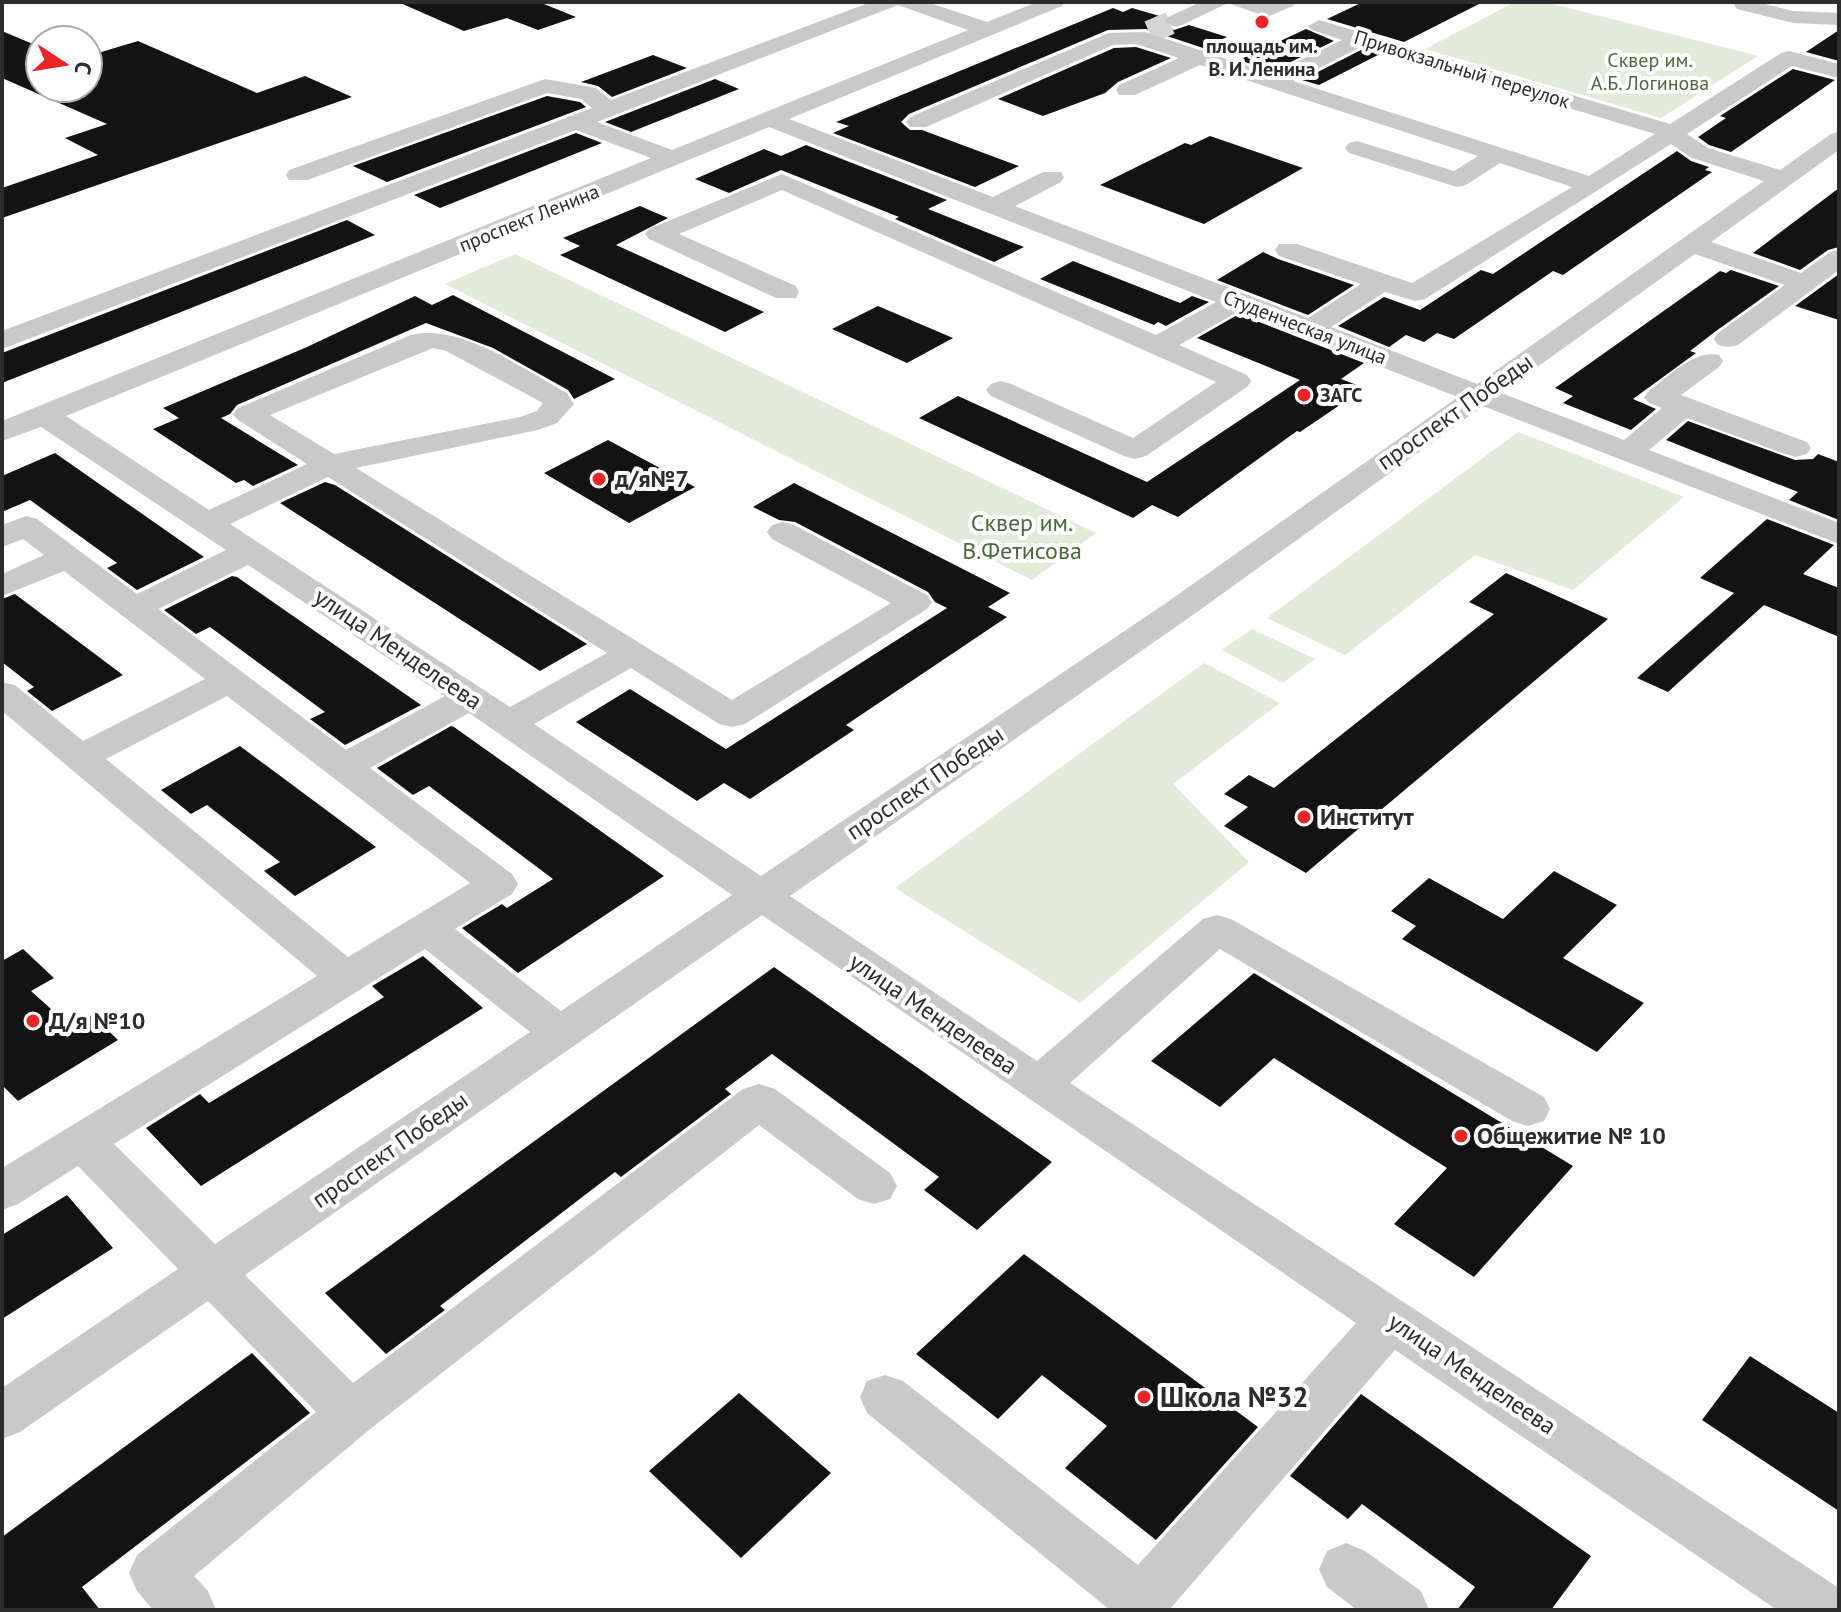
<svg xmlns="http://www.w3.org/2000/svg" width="1841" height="1612" viewBox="0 0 1841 1612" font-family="'PT Sans',sans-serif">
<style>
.green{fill:#e1ebd8}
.building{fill:#131313}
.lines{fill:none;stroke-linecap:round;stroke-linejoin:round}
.minor-tunnel{stroke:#d5d5d5;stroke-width:23;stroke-dasharray:23 12;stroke-linecap:butt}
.minor{fill:#c9c9c9;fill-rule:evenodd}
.poi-dot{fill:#ec2424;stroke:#fff;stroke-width:3}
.labels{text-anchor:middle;stroke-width:8;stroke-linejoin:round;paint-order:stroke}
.far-poi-label{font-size:20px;font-weight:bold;fill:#2c2c2c;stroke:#fff}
.far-park-label{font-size:20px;fill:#4b6938;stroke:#fff}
.far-street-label{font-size:20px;fill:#2c2c2c;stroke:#fff}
.street-label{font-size:24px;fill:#2c2c2c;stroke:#fff}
.poi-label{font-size:24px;font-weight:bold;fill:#2c2c2c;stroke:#fff;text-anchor:start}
.park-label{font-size:24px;fill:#4b6938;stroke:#fff}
.near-poi-label{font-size:28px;font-weight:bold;fill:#2c2c2c;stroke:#fff;text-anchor:start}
</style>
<rect width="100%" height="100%" fill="#fff"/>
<!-- green -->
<path class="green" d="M1515,2H1545L1758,56L1661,118L1425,49Z
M515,254L1096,533L1032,580L445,284Z
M1518,432L1684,497L1573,590L1475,555L1345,655L1267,618Z
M1252,629L1315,659L1283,683L1222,650Z
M1204,663L1280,703L1173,784L1249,862L1080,1003L895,888Z"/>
<!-- building -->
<path class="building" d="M398,2H539L576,17L538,30L507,18L464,31Z
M1363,2H1483L1404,42L1327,19Z
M1113,8L1123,12L1132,8L1163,17V24L1174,30L1189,25L1227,37L1203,48L1146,29L1108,30L909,114L901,122L910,130H922L1019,166L975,187L833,133L849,126L836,122Z
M1306,29L1334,41L1272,71L1239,60Z
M1839,30V61L1806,52Z
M2,31L40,47V88H88V56L138,41L257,93L305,76L352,97L2,218V188L98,155L65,138L107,124L2,78Z
M1136,47L1171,58L1118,82L1105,93L1043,116L998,99L1114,48Z
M1363,49L1380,54L1319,85L1302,80Z
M653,55L687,68L612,97L598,86L581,82Z
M1793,69L1835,80L1731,152L1709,145L1698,137L1726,118L1720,116Z
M715,79L739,89L631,132L605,122Z
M547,96L580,102L586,107L387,182L353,166Z
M576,133L602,143L440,208L414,195Z
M1210,136L1303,168L1204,224L1100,185L1185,143L1191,145Z
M806,145L947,200L928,209L1024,247L994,262L895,219L899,217L781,170L729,193L695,179L764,149L781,156Z
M1677,151L1691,161L1709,167L1705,170L1712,172L1563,275L1553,271L1454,339L1437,333L1424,342L1406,335L1389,347L1338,326L1384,297L1420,310L1481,270L1493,274Z
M1839,188V247L1828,250L1800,270L1753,253Z
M640,206L668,218L616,245L764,312L725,332L560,255L580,246L563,238Z
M347,220L375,235L2,383V353Z
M1263,252L1278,259L1354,285L1308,315L1217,280Z
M1073,261L1180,303L1192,296L1209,302L1166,326L1158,322L1154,325L1040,279Z
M1731,270L1779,286L1716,331L1690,351L1696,353L1633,399L1656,409L1631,430L1563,403L1573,396L1555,388L1720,271L1726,273Z
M1839,274V320L1795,306Z
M453,295L615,379L574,399L568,390L493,348L426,323L237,405L230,414L221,418L298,465L253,486L244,480L236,483L153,429L179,418L163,408L307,347L415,296L432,305Z
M878,306L953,338L907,363L832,329Z
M1239,314L1364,363L1341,379L1365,388L1300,432L1297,431L1178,517L1152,505L1133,518L919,418L958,396L1147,482L1300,380L1197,338Z
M1688,421L1795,460L1813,459L1818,454L1839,462V520L1789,500L1798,492L1666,440Z
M608,440L695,487L629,523L544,473Z
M55,453L204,557L137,590L107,568L117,563L30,500L2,512V476Z
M325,482L335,485L587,644L540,671L280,503Z
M794,483L1010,593L988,607L1007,617L846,725L854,730L750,799L724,783L697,801L576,722L630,689L726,749L947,608L935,602L928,592L795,522L779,520L753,507Z
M1767,519L1834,545L1803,574L1839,588V637L1764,605L1668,692L1637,678L1734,593L1700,578Z
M1506,573L1608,619L1306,873L1224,826L1248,807L1224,794L1249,775L1274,788L1494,614L1469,602Z
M232,576L237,577L421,705L345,745L310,719L325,712L210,627L196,634L164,610Z
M15,594L123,675L52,711L27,691L34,687L2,662V599Z
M451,726L454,727L664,876L518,973L462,928L502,904L507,908L553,879L429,786L413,795L377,768Z
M240,746L376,847L295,896L264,871L280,862L207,805L191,814L161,790Z
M1554,871L1617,905L1563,958L1644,1003L1597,1052L1402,939L1416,926L1391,911L1429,878L1503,919Z
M23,949L54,978L31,991L71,1027L92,1015L118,1040L18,1101L2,1085V961Z
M423,956L483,1008L201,1186L146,1128L200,1094L209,1103L384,997L372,986Z
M774,967L1052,1162L977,1230L924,1190L939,1177L772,1054L725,1089L731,1094L621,1177L615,1172L440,1306L445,1310L386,1354L325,1293Z
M1254,973L1573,1166L1474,1277L1394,1224L1447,1168L1274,1058L1220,1107L1151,1061Z
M67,1195L113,1248L2,1319V1235Z
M1024,1254L1258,1427L1156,1540L1065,1468L1107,1426L1042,1375L998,1419L916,1354Z
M252,1353L310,1413L82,1587L100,1610H2V1537Z
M1750,1356L1839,1413V1511L1702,1420Z
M739,1393L831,1473L741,1558L649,1471Z
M1361,1394L1591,1556L1551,1610H1457L1475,1587L1362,1504L1348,1519L1290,1476Z"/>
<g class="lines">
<!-- minor-tunnel -->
<path class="minor-tunnel" d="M1149,32L1175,21"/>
<!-- minor -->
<path class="minor" d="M871,2H927L987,22L1037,2H1065L1062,6L789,119L993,197L1043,172H1061L1064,177L1061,182L1015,206L1308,318L1361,284L1279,256L1275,250L1279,244H1297L1412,283L1572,187L1500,163L1466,185L1457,187L1349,153L1345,148L1349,143L1357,141L1454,171L1478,156L1200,65L1135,95H1119L1116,90L1119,85L1179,58L1136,44L1113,45L926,127H910L906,122L910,117L1109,33L1145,32L1272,74L1342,40L1312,30L1308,26L1319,20L1670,124L1781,53L1789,51L1839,64V78L1792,66L1687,134L1708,148L1780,170L1831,134L1839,132V150L1711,242L1801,273L1830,252L1839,250V270L1738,345L1728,347L1718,345L1714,339L1718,333L1785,285L1695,254L1501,393L1624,440L1662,408L1649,403L1644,397L1649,391C1668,377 1694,349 1719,355L1723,361L1719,367L1681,395L1807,442L1811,448L1807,454L1796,457L1785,454L1687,418L1649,450L1839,523V544L1483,406L1190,617L790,896L1037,1061L1203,919L1217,915L1231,919L1544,1097L1550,1109L1544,1121L1528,1126L1512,1121L1220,949L1070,1083L1839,1588V1610H1777L1395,1350L1169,1610H1110L867,1413L860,1397L867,1381L885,1375L903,1381L1138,1565L1356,1323L762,915L245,1275L353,1383L743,1089L759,1084L775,1089L890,1173L897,1186L890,1199L874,1204L858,1199L759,1125L369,1430L194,1576L208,1591L216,1610H153L137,1591L129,1573L137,1555L316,1412L208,1301L20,1432L2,1439V1388L178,1269L78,1166L18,1204L2,1210V1168L317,976L2,711V682L15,685L83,741L205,679L64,571L2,596V574L44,555L23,539L2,547V525L26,516L37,519L137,594L226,550L41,427L2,441V421L651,158L576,130L2,349V331L592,108L581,99L547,93L307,180H289L286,175L289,170L545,79L596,88L611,100ZM898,5L968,30L672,150L597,122ZM1363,46L1655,134L1589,176L1293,81ZM769,127L1216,302L1156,335L782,174L649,229L645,234L649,239L776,298H796L799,292L796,286L679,234L782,190L1216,382L1133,438L1011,384L1001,381L991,384L986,390L991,396L1124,456L1135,459L1146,456L1247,387L1251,381L1247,375L1179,345L1239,311L1458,397L1166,603L761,876L534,724L631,668L719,724L732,727L745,724L927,609L932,602L927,595L794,525L783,522L772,525L767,532L772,539L891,603L732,700L356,468L538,430L557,423L574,404L567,393C524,370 461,323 411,335L238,408L233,414L238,420L307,464L209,510L66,416ZM1671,144L1692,158L1764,181L1477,384L1331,327L1385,292L1415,301L1425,299ZM433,348L446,351L543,403L537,411L520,417L334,454L270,415ZM328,477L607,653L510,707L230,524ZM248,565L445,696L346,750L158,609ZM227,696L470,883L348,957L106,759ZM469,713L732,895L561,1011L455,929L512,894L518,884L512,874L370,768ZM425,949L530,1032L215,1244L114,1144Z
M1201,2H1296L1293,6L1267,17L1228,3L1182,25L1175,27L1164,21L1168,17Z
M1736,2H1757L1793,11L1839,13V25L1793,23L1737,9L1734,5Z
M1346,1543L1365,1551L1421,1591L1429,1610H1357L1327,1587L1319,1569L1327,1551Z"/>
</g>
<!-- markers -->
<g class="poi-dot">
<circle cx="1262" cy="22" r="8"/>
<circle cx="1304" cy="395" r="8"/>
<circle cx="599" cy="479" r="8"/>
<circle cx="1304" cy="817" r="8"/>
<circle cx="33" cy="1021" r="8"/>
<circle cx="1461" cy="1136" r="8"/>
<circle cx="1144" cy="1397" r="8"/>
</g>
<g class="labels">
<!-- far-poi labels -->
<g class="far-poi-label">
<text x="1262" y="53">площадь им.<tspan x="1262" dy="23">В. И. Ленина</tspan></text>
<text x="1320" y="402" text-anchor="start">ЗАГС</text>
</g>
<!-- far-park labels -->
<g class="far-park-label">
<text x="1650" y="67">Сквер им.<tspan x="1650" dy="23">А.Б. Логинова</tspan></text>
</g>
<!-- far-street labels -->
<g class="far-street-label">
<text transform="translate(1462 69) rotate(17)" y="7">Привокзальный переулок</text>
<text transform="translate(529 218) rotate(-22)" y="7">проспект Ленина</text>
<text transform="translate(1305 327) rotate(21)" y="7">Студенческая улица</text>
</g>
<!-- street labels -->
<g class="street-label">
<text transform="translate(1455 412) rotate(-35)" y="8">проспект Победы</text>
<text transform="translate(398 649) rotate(34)" y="8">улица Менделеева</text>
<text transform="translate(925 783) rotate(-34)" y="8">проспект Победы</text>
<text transform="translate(933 1014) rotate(34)" y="8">улица Менделеева</text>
<text transform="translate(390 1150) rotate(-35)" y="8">проспект Победы</text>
<text transform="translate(1472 1374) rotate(34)" y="8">улица Менделеева</text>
</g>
<!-- poi labels -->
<g class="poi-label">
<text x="615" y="487">д/я№7</text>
<text x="1320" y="825">Институт</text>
<text x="49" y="1029">Д/я №10</text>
<text x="1477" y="1144">Общежитие № 10</text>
</g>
<!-- park labels -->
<g class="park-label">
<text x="1022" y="531">Сквер им.<tspan x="1022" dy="28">В.Фетисова</tspan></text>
</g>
<!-- near-poi labels -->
<g class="near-poi-label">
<text x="1160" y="1407">Школа №32</text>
</g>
</g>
<!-- border -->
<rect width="1841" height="1612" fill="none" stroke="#2c2c2c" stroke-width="8"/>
<!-- north arrow -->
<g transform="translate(64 64) rotate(102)"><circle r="38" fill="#ffffff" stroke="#ababab" stroke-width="2"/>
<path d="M0-6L14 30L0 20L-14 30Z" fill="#ec2424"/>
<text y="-12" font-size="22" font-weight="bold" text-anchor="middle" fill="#2c2c2c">С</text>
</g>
</svg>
